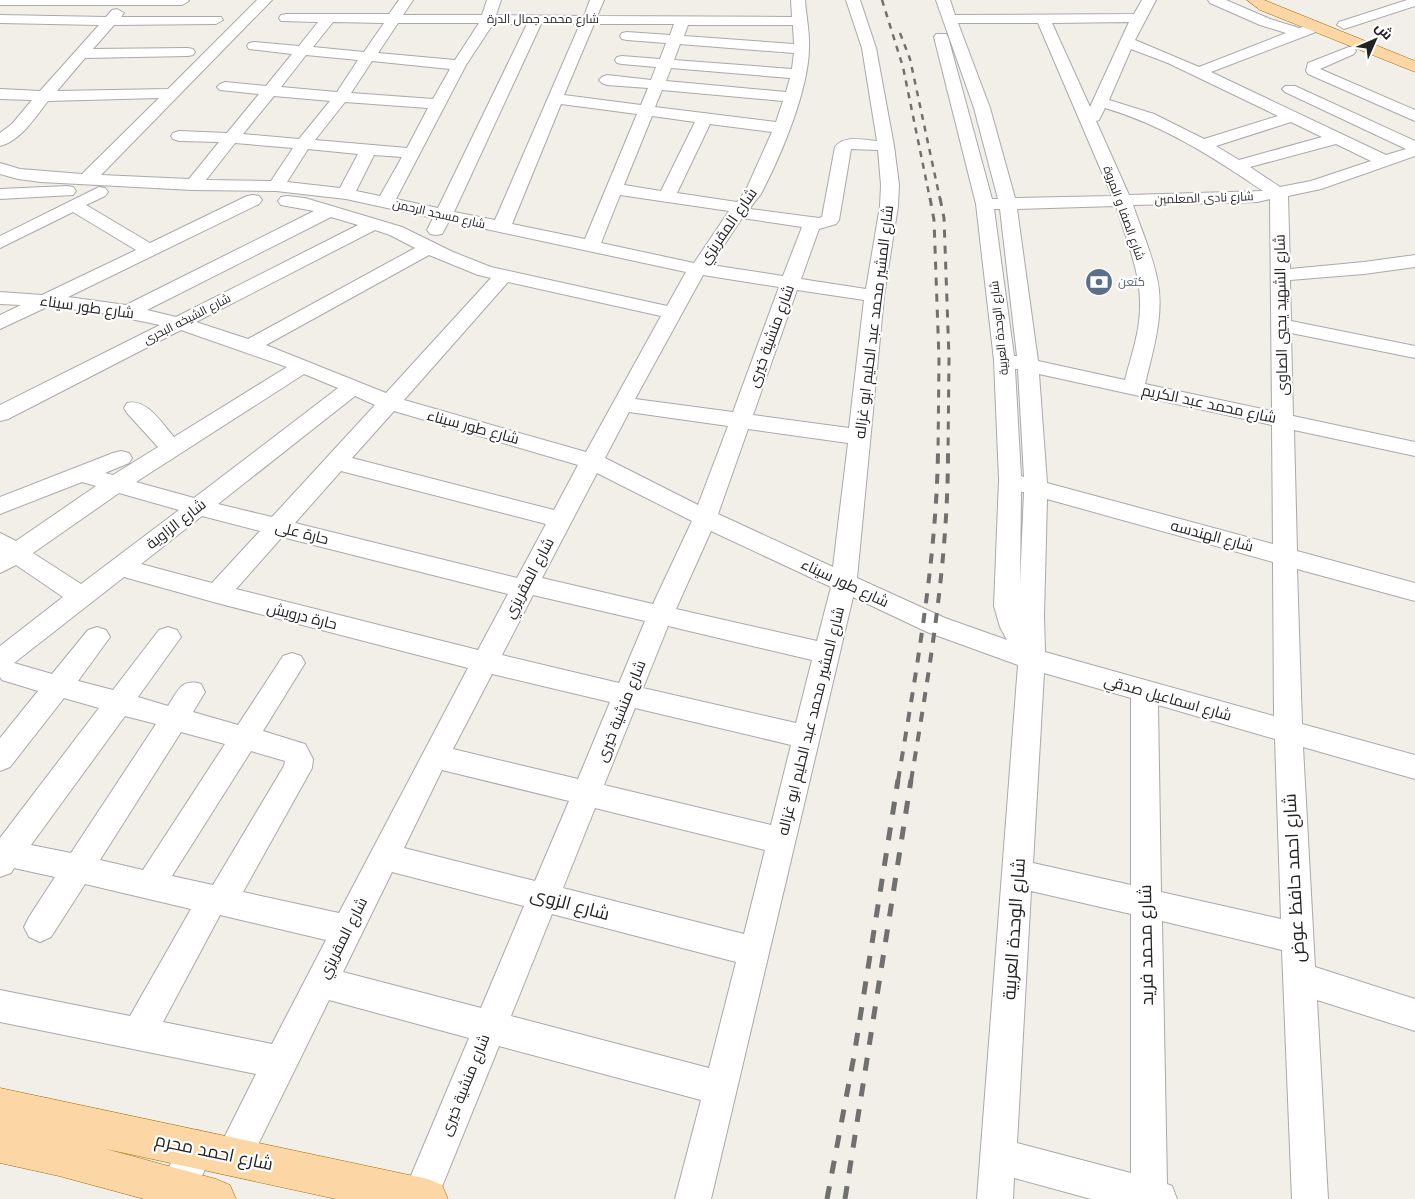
<svg xmlns="http://www.w3.org/2000/svg" width="1415" height="1199" viewBox="0 0 1415 1199" font-family="Quicksand,Cairo,sans-serif">
<style>
.lines{fill:none;stroke-linecap:round;stroke-linejoin:round}
.minor-casing{stroke:#a9a9a9;stroke-width:2}
.major-casing{stroke:#a06b00;stroke-width:1}
.minor{fill:#fff;fill-rule:evenodd}
.major{fill:#fcd6a4;fill-rule:evenodd}
.rail-far3{stroke:#707070;stroke-width:2.5;stroke-dasharray:6 6;stroke-linecap:butt}
.rail-far2{stroke:#707070;stroke-width:3;stroke-dasharray:8 8;stroke-linecap:butt}
.rail-far1{stroke:#707070;stroke-width:4;stroke-dasharray:10 10;stroke-linecap:butt}
.rail{stroke:#707070;stroke-width:5;stroke-dasharray:13 13;stroke-linecap:butt}
.labels{text-anchor:middle;stroke-width:4.5;stroke-linejoin:round;paint-order:stroke}
.far-street-label{font-size:12px;fill:#222;stroke:#fff}
.far-service-label{font-size:12px;fill:#4e5e75;stroke:#fff;text-anchor:start}
.street-label{font-size:15px;fill:#222;stroke:#fff}
.near-street-label{font-size:18px;fill:#222;stroke:#fff}
</style>
<rect width="100%" height="100%" fill="#f2efe9"/>
<g class="lines">
<!-- minor casing -->
<g class="minor-casing">
<path id="minor" d="M0,0H188L189,1L182,5H0Z
M257,0H272L101,175L189,179L219,142L179,141L173,139L171,136L173,133L179,131L227,133L259,94L220,90L217,87L220,84L225,82L266,86L292,54L249,49L247,46L249,43L254,42L299,46L318,22L281,21L279,18L281,15L286,14H389L399,0H413L403,15H482L487,0H501L496,15L584,16L590,0H604L597,16L792,17L791,0H805C806,16 810,33 809,49C808,91 782,153 763,190C760,197 753,202 750,209L819,218L822,217L835,147C844,135 864,140 877,141L862,48L846,0H860L876,48L894,146L899,185L898,206L884,296L857,578L945,618L1007,640L1000,627L994,606L999,480L994,360L976,204L934,37L936,34H946L948,37L992,199H998L974,108L936,0H950L955,15L1134,14L1142,0H1156L1135,40L1199,67L1286,33L1260,25L1210,3L1208,0H1226L1270,19L1299,28L1316,23L1321,24L1323,27L1321,30L1211,72L1386,155L1406,149L1285,92L1282,89L1285,86H1295L1415,141V156L1321,189L1288,196L1290,269L1364,262L1415,255V267L1364,274L1290,280L1291,321L1415,346V358L1291,333L1293,416L1415,442V456L1294,430L1297,551L1415,583V601L1297,569L1302,724L1415,755V779L1303,747L1315,967L1415,999V1031L1317,1000L1328,1199H1292L1282,950L1162,921L1167,1184L1172,1186L1177,1199H1091L1014,1178L1013,1199H977L1018,665L927,632L853,597L711,1199H675L701,1100L499,1046L437,1199H403L402,1197L469,1038L329,1000L246,1169L233,1174L220,1169L215,1156L256,1074L0,1022V990L130,1016L191,909L85,884L51,937L40,942L29,937L24,927L29,917L55,877L14,868L11,873L0,877V838L99,708L64,698L10,767L0,771V738L38,691L2,680L0,677V646L63,597L16,565L0,573V533L16,541L96,486L82,482L0,514V497L113,453L121,451L129,453L132,458L129,463L105,473L113,475L158,447L127,413L124,408L127,403C147,398 162,424 174,437L287,367L181,330L8,419L0,421V405L160,325L91,311L47,307L0,329V315L21,305L0,304V292L42,295L136,250L73,212L0,248V236L99,187L105,188L108,192L105,196L86,205L150,243L247,196L253,195L259,196L262,200L259,204L68,297L126,305L314,211L281,205L278,201L281,197L287,196L305,198L402,227L453,252L491,267L667,306L686,272L449,221L442,234L436,235L430,234L427,230L433,218L346,199L276,191L193,190L41,182L18,179L0,174V163L20,169L82,174L159,98L48,101C36,116 21,141 0,146V133L12,124L32,100L0,99V89L40,91L99,25L0,23V15L106,17L112,10L117,9L124,13L121,17H221L223,20L216,24L114,25L93,49L188,48L193,49L195,52L193,55L188,56L85,58L57,91L168,89ZM333,22L384,23L364,52L313,47ZM1129,22L1090,107L1052,23ZM398,23H479L455,60L378,53ZM958,23H1038L1112,196L1015,198L990,108ZM493,24H527L438,208L396,199L466,65ZM541,24H580L495,220L454,212ZM594,24H674L670,35L627,32L622,33L620,36L622,39L627,40L666,43L660,59L622,56L617,57L615,60L617,63L622,64L656,67L651,80L607,75L602,77L599,80L602,83L607,85L648,88L641,105L564,95ZM688,25H793L794,44L684,36ZM680,44L794,53L792,69L674,60ZM1131,49L1168,63L1278,116L1204,139L1154,114L1109,100ZM306,55L358,60L337,92L281,87ZM372,61L450,69L433,99L351,93ZM671,68L790,78L786,92L666,81ZM662,90L783,101L776,122L655,107ZM274,96L330,101L299,139L243,134ZM345,102L428,108L407,148L315,140ZM561,104L637,114L585,239L512,224ZM1105,108C1163,125 1213,157 1263,191L1129,195L1096,121L1099,120ZM652,116L695,122L661,191L624,185ZM1291,122L1322,137L1239,160L1216,146ZM710,124L772,132L746,190L737,202L677,193ZM235,143L293,148L271,181L206,180ZM1336,144L1371,161L1311,181L1280,187L1250,167ZM308,149L358,154L340,188L287,182ZM851,149L878,150L881,185L880,206L866,289L801,279L819,229L836,224L839,220ZM374,155L402,157L380,196L356,191ZM620,195L729,211L694,263L601,243ZM1270,199L1272,411L1145,384C1153,350 1165,313 1157,278C1152,254 1141,229 1133,205L1257,202ZM1116,206C1126,239 1141,273 1140,307C1140,332 1131,356 1125,380L1038,361L1017,209ZM994,209H1000L1017,356H1014ZM331,217L358,225L176,317L147,310ZM742,218L802,227L783,276L711,265ZM375,230L390,235L415,248L248,339L196,322ZM429,255L478,275L491,278L386,393L266,345ZM703,275L779,287L733,412L635,399ZM508,282L661,316L586,452L404,400ZM797,290L864,300L849,428L753,415ZM1015,369H1018L1024,477L1021,476ZM304,374L338,388L194,498L136,482ZM1039,374L1272,425L1273,544L1047,483ZM355,396L375,405L272,517L218,504ZM394,411L578,465L554,510L352,458ZM629,412L728,426L698,505L605,458ZM748,429L848,443L833,567L718,514ZM341,471L546,524L517,578L295,523ZM597,473L692,521L653,604L542,578ZM1021,492H1024L1020,584ZM119,493L179,510L81,584L33,553ZM1047,499L1273,562L1274,716L1045,652L1044,615ZM202,516L260,531L212,583L141,564ZM711,531L831,587L817,641L676,609ZM282,537L508,594L478,650L236,589ZM124,577L217,603L468,668L339,913L243,892L312,768L313,759L305,744L263,731L305,663L301,656L292,653L283,656L238,725L193,712L205,692L201,684C181,678 178,691 168,706L138,697L181,637L177,630L168,627L159,630L113,690L78,681L110,637L106,630L97,627L88,630L52,674L14,663ZM533,595L645,621L619,683L502,655ZM668,626L812,660L796,723L643,688ZM1044,673L1131,698V885L1033,863ZM492,674L610,702L578,779L453,749ZM1158,705L1275,739L1281,919L1161,892ZM635,708L791,745L771,825L604,785ZM125,716L156,724L71,853L31,845ZM181,732L225,744L143,870L100,860ZM251,751L285,761L284,766L213,885L172,876ZM442,770L569,801L535,881L404,848ZM595,808L765,850L744,934L563,888ZM392,872L524,906L481,1008L343,972ZM1031,891L1131,914V1173L1017,1143ZM552,914L736,962L709,1068L511,1016ZM220,915L326,940L272,1044L163,1022Z
M1407,0H1415V6L1344,29L1337,25L1339,22Z
M1349,47L1354,48L1356,51L1354,54L1320,69L1415,110V121L1308,74L1306,71L1308,63Z
M67,186L73,187L76,191L73,195L0,199V189Z
M197,1130L210,1135L215,1148L191,1199H154L184,1135Z"/>
</g>
<!-- major casing -->
<g class="major-casing">
<path id="major" d="M1247,0H1264L1415,61V72L1260,10Z
M0,1088L428,1179L442,1185L448,1199H336L106,1149L216,1179L230,1185L236,1199H144L59,1176L0,1163Z"/>
</g>
<!-- minor -->
<use href="#minor" class="minor"/>
<!-- major -->
<use href="#major" class="major"/>
<!-- rail-far3 -->
<path class="rail-far3" d="M882,0L903,67L930,199
M900,33L910,59L940,199"/>
<!-- rail-far2 -->
<path class="rail-far2" d="M930,198L934,220L939,359L938,454
M940,198L944,218L949,358L948,454"/>
<!-- rail-far1 -->
<path class="rail-far1" d="M898,781C916,672 936,563 938,453
M911,781C929,672 948,563 948,453"/>
<!-- rail -->
<path class="rail" d="M827,1199L854,1056L898,780
M845,1199L911,780"/>
</g>
<!-- icons -->
<defs>
<g id="bank-disc" transform="scale(1.4375)"><circle r="9.5" fill="#5c6f8a" stroke="#fff"/><path d="M-6-4H6V4H-6ZM0-2.3a2.3 2.3 0 1 0 0 4.6a2.3 2.3 0 1 0 0-4.6Z" fill="#fff"/></g>
</defs>
<g fill-rule="evenodd">
<use href="#bank-disc" x="1099" y="282"/>
</g>
<g class="labels">
<!-- far-street labels -->
<g class="far-street-label">
<text x="543" y="23">شارع محمد جمال الدرة</text>
<text transform="translate(1204 198) rotate(-2)" y="4">شارع نادى المعلمين</text>
<text transform="translate(1124 213) rotate(70)" y="4">شارع الصفا و المروة</text>
<text transform="translate(439 214) rotate(13)" y="4">شارع مسجد الرحمن</text>
<text transform="translate(187 319) rotate(-27)" y="4">شارع الشيخه البحرى</text>
<text transform="translate(999 328) rotate(-96)" y="4">شارع الوحدة العربية</text>
</g>
<!-- far-service labels -->
<g class="far-service-label">
<text x="1118" y="286">كتعن</text>
</g>
<!-- street labels -->
<g class="street-label">
<text transform="translate(728 226) rotate(-55)" y="5">شارع المقريزي</text>
<text transform="translate(87 307) rotate(8)" y="5">شارع طور سيناء</text>
<text transform="translate(1281 315) rotate(-91)" y="5">شارع الشهيد يحيي الصاوى</text>
<text transform="translate(874 322) rotate(-83)" y="5">شارع المشير محمد عبد الحليم ابو غزاله</text>
<text transform="translate(771 336) rotate(-70)" y="5">شارع منشية خيرى</text>
<text transform="translate(1209 404) rotate(12)" y="5">شارع محمد عبد الكريم</text>
<text transform="translate(473 427) rotate(15)" y="5">شارع طور سيناء</text>
<text transform="translate(176 524) rotate(-38)" y="5">شارع الزاوية</text>
<text transform="translate(302 533) rotate(14)" y="5">حارة على</text>
<text transform="translate(1212 536) rotate(15)" y="5">شارع الهندسه</text>
<text transform="translate(529 578) rotate(-62)" y="5">شارع المقريزي</text>
<text transform="translate(845 583) rotate(25)" y="5">شارع طور سيناء</text>
<text transform="translate(302 616) rotate(14)" y="5">حارة درويش</text>
<text transform="translate(1168 698) rotate(16)" y="5">شارع اسماعيل صدقي</text>
<text transform="translate(621 711) rotate(-68)" y="5">شارع منشية خيرى</text>
<text transform="translate(811 721) rotate(-76)" y="5">شارع المشير محمد عبد الحليم ابو غزاله</text>
<text transform="translate(343 938) rotate(-63)" y="5">شارع المقريزي</text>
<text transform="translate(465 1085) rotate(-68)" y="5">شارع منشية خيرى</text>
</g>
<!-- near-street labels -->
<g class="near-street-label">
<text transform="translate(1294 878) rotate(-93)" y="6">شارع احمد حافظ عوض</text>
<text transform="translate(570 904) rotate(15)" y="6">شارع الزوى</text>
<text transform="translate(1014 929) rotate(-86)" y="6">شارع الوحدة العربية</text>
<text transform="translate(1146 945) rotate(-91)" y="6">شارع محمد فريد</text>
<text transform="translate(214 1152) rotate(12)" y="6">شارع احمد محرم</text>
</g>
</g>
<!-- north arrow -->
<g transform="translate(1375 40) rotate(45)" stroke="#ffffff" stroke-width="4" paint-order="stroke">
<path d="M0-4L9 19L0 12L-9 19Z" fill="#222222"/>
<text y="-8" font-size="14" font-weight="bold" text-anchor="middle" fill="#222222">ش</text>
</g>
</svg>
